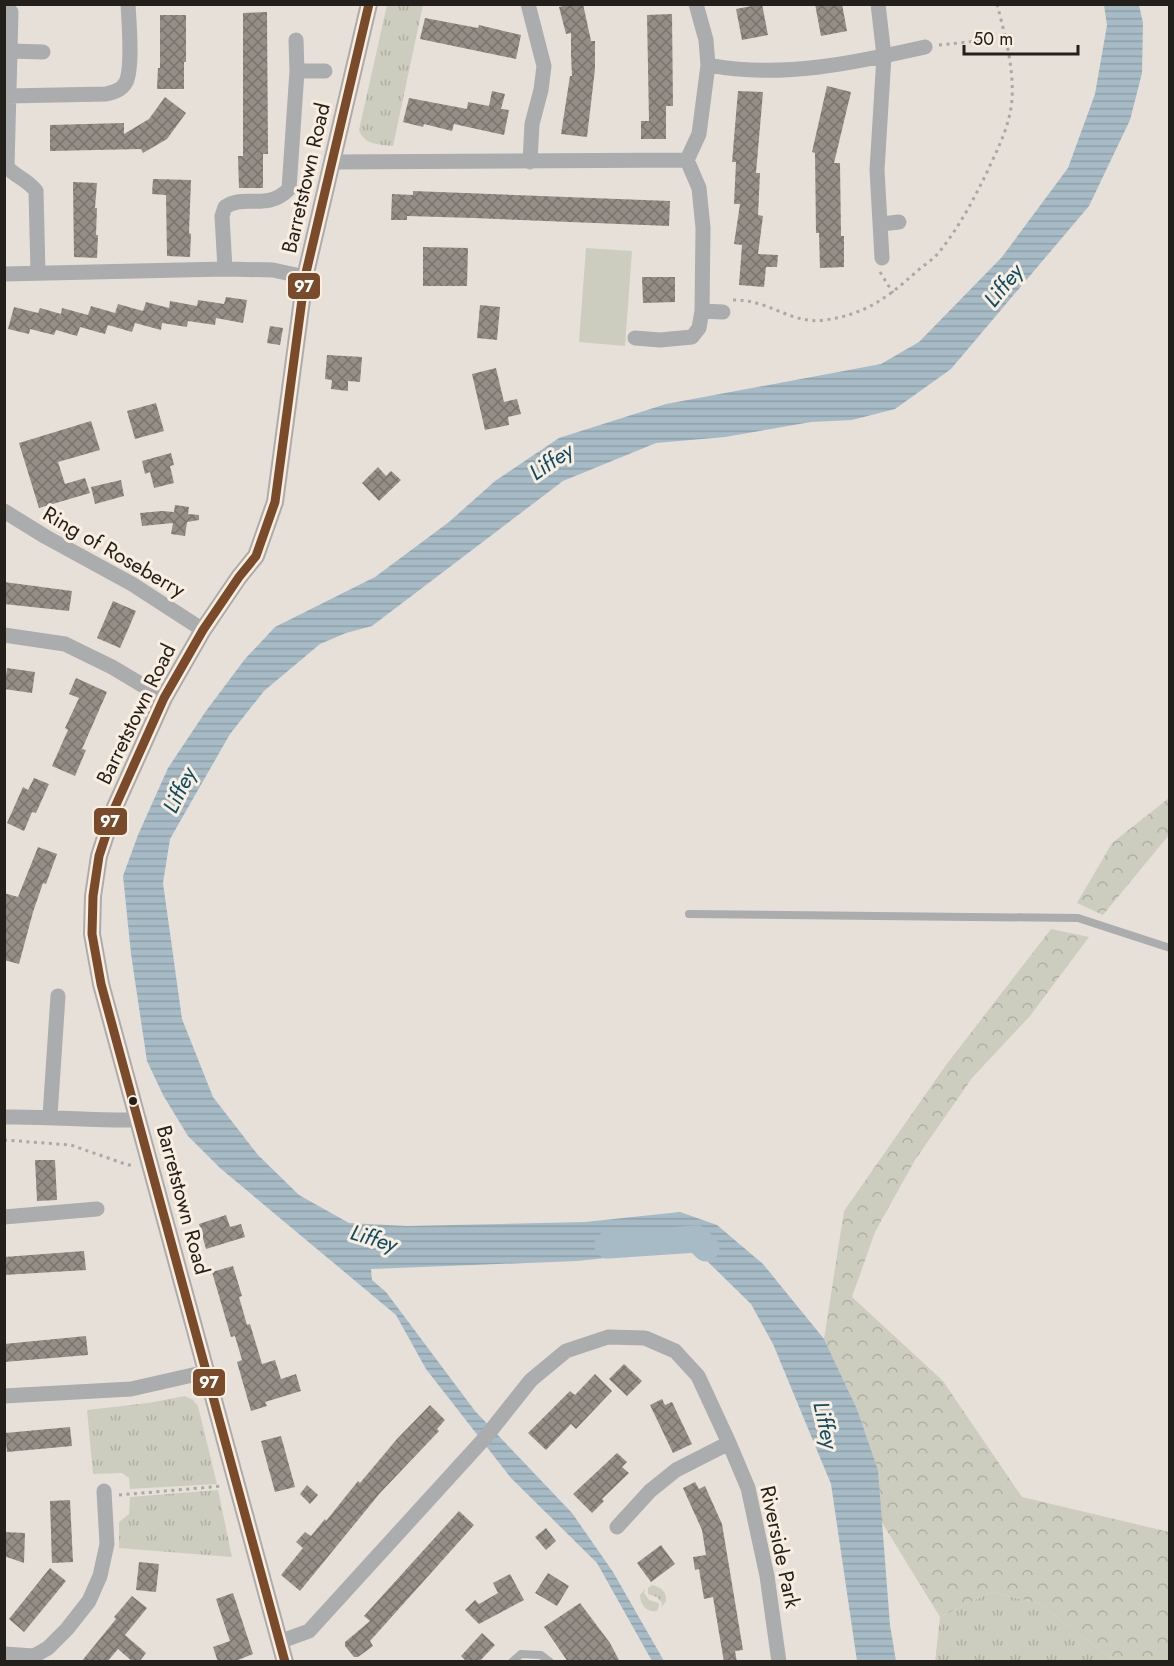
<svg xmlns="http://www.w3.org/2000/svg" width="1174" height="1666" viewBox="0 0 1174 1666" font-family="Jost,sans-serif">
<style>
.grass{fill:url(#grass-tufts)}
.forest{fill:url(#forest-crowns)}
.pitch{fill:#cccdbf}
.water{fill:url(#water-rules)}
.lines{fill:none;stroke-linecap:round;stroke-linejoin:round}
.river{stroke:#a6bbc5;stroke-width:27}
.building{fill:url(#building-cross-hatch)}
.path{stroke:#a9a8a6;stroke-width:3;stroke-dasharray:3 4.5;stroke-linecap:butt}
.service{stroke:#abacad;stroke-width:8}
.minor{stroke:#abacad;stroke-width:15}
.tertiary{stroke:#abacad;stroke-width:18}
.bus-1-casing{stroke:#f9eee0;stroke-width:14}
.bus-1{stroke:#7a4b2a;stroke-width:9}
.bus-dot{fill:#231f1b;stroke:#f9eee0;stroke-width:2}
.labels{text-anchor:middle;stroke-width:6;stroke-linejoin:round;paint-order:stroke}
.street-label{font-size:21px;fill:#231f1b;stroke:#f9eee0}
.water-label{font-size:22px;font-style:italic;fill:#0d4d66;stroke:#f9eee0}
.line-badge{stroke:#f9eee0;stroke-width:2}
.badge-label{font-size:16px;text-anchor:middle;font-weight:bold;fill:#fff}
</style>
<defs>
<pattern id="grass-tufts" width="24" height="20" patternUnits="userSpaceOnUse" patternTransform="scale(1.5)"><rect width="24" height="20" fill="#cccdbf"/><path d="M3 7l-1-3M5 7V3M7 7l1-3M15 17l-1-3M17 17v-4M19 17l1-3" fill="none" stroke="#afb0a4"/></pattern>
<pattern id="forest-crowns" width="20" height="18" patternUnits="userSpaceOnUse" patternTransform="scale(1.5)"><rect width="20" height="18" fill="#cccdbf"/><path d="M2 6a3 3 0 1 1 6 0M12 15a3 3 0 1 1 6 0" fill="none" stroke="#afb0a4"/></pattern>
<pattern id="water-rules" width="6" height="5" patternUnits="userSpaceOnUse" patternTransform="scale(1.5)"><rect width="6" height="5" fill="#a6bbc5"/><path d="M0 2.5h6" fill="none" stroke="#8fa0a9"/></pattern>
<pattern id="building-cross-hatch" width="8" height="8" patternUnits="userSpaceOnUse" patternTransform="scale(1.5)"><rect width="8" height="8" fill="#948e86"/><path d="M0 0l8 8M0 8l8-8" fill="none" stroke="#78736d"/></pattern>
</defs>
<rect width="100%" height="100%" fill="#e6e0d9"/>
<!-- grass -->
<path class="grass" d="M387,5H423L393,146C379,144 365,146 359,130Z
M185,1396L193,1400L198,1406L217,1484L130,1489L129,1478L122,1473L93,1474L87,1410L148,1403Z
M218,1490L232,1557L119,1548V1522L129,1514L130,1497Z
M652,1585C661,1587 667,1592 666,1601L661,1608L662,1603L657,1597L648,1594V1588Z
M645,1589L644,1593L649,1600L659,1603V1606L657,1611C647,1613 640,1605 640,1595Z
M991,1592L1038,1603L1115,1661L935,1662L940,1617Z"/>
<!-- forest -->
<path class="forest" d="M1169,798V835L1103,915L1077,903L1112,843Z
M1051,929L1089,937L1030,1016L972,1078L915,1160L875,1232L852,1297L943,1381L1022,1497L1169,1532V1661H1115L1038,1603L991,1592L940,1617L881,1521L878,1470L857,1409L824,1339L844,1211L946,1065Z"/>
<!-- pitch -->
<path class="pitch" d="M586,248L632,251L625,346L579,342Z"/>
<!-- water -->
<path class="water" d="M1104,5H1139L1143,23L1142,73L1130,120L1089,206L951,369L895,409L852,420L811,422L725,437L656,443L563,481L372,626L346,633L320,644L264,691L230,734L170,839L163,883L182,1019L213,1097L258,1155L299,1195L349,1223L407,1226L585,1222L680,1212L717,1225L763,1264L824,1339L857,1409L878,1470L890,1625L896,1661H857L831,1484L773,1344L751,1304L707,1261L665,1236L651,1239L625,1256L577,1261L371,1269L372,1280L386,1292L475,1411L572,1513L613,1572L664,1661H652L597,1563L511,1478L426,1369L396,1315L220,1168L188,1136L163,1095L147,1061L131,954L123,876L138,835L168,768L206,711L245,659L275,627L375,577L449,522L495,481L559,438L666,404L881,364L919,342L1002,257L1068,168L1095,94L1107,25Z"/>
<g class="lines">
<!-- river -->
<path class="river" d="M608,1245L697,1239L706,1248"/>
</g>
<!-- building -->
<path class="building" d="M570,4H583L591,41H595V69L587,137L561,134L570,76H572L571,55V33L566,34L559,7Z
M762,4L768,35L742,40L736,9Z
M815,4H842L847,31L821,36Z
M267,12L268,154H263V188H239L238,156H243V13Z
M672,14L673,106H666V139H641V121H649L647,15Z
M160,15H186V62H184V89H157L158,68H160Z
M425,18L478,28L479,25L521,35L516,59L420,39Z
M827,86L851,92L834,163H840L841,236H844V267L820,268L819,233H816L815,153L812,152Z
M492,91L505,94L501,109L509,110L504,135L454,124L452,131L424,124L423,127L403,122L409,98L467,109L468,102L489,106Z
M738,91L763,92L756,173H760L758,215L763,216L758,254L778,255L777,267H766L764,287L739,285L742,245L734,244L740,204H734L736,162H732Z
M165,97L186,113L167,139L143,153L141,149L50,151V125L124,123V134L149,119Z
M153,179L191,180L189,233L191,234L190,257L167,256L166,195L152,194Z
M73,182L97,183L95,208H97L96,235H98L97,258L74,257Z
M413,191L670,201L669,226L474,218L407,216V220H391L392,194L413,195Z
M423,247L468,248L467,286H423Z
M642,277H675V302L643,303Z
M226,297L247,300L243,323L216,318L215,325L188,321L187,327L162,323L161,330L135,323L132,332L108,325L105,334L80,327L77,336L56,330L54,335L30,329L29,334L8,329L14,307L38,313L40,308L61,314L62,308L88,315L91,306L115,313L118,304L143,311L146,302L169,308L170,301L197,306L198,300L224,304Z
M480,305L500,307L497,340L477,338Z
M270,326L283,328L280,345L267,343Z
M327,355L362,357L360,382L348,381V391L331,389L332,380L325,379Z
M496,368L504,402L517,399L521,414L508,417L509,425L485,430L472,374Z
M156,403L164,431L135,439L127,411Z
M91,421L100,450L58,462L65,484L85,478L90,493L39,508L19,443Z
M171,453L174,465L170,466L174,483L154,488L150,472L145,474L142,461Z
M378,467L386,476L391,471L401,480L379,501L362,483Z
M121,480L124,496L95,504L91,487Z
M175,505L189,507L188,514L199,515V520L187,522L185,536L171,534L173,523L142,526L140,513L162,511L174,512Z
M4,582L72,591L69,611L4,604Z
M113,601L136,611L120,648L97,638Z
M7,668L35,672L32,693L4,689Z
M76,678L107,692L82,749L86,750L75,776L52,766L68,730L65,728L79,698L69,694Z
M34,778L49,784L36,813L32,812L24,831L7,823L23,787L28,790Z
M38,847L57,854L46,884L43,883L33,912L19,964L4,960V893L18,897Z
M35,1160H55L57,1200L37,1201Z
M226,1215L230,1227L241,1224L245,1237L206,1249L199,1224Z
M84,1251L86,1270L4,1275V1257Z
M233,1266L242,1296L239,1297L247,1325L250,1324L262,1364L275,1360L281,1379L296,1374L301,1391L265,1402L267,1406L251,1411L237,1362L242,1360L235,1336L231,1337L212,1272Z
M86,1336L88,1355L4,1362V1344Z
M624,1364L642,1381L627,1396L609,1379Z
M595,1374L612,1391L576,1429L571,1424L546,1450L528,1433L570,1391L575,1395Z
M662,1399L665,1405L672,1402L692,1444L673,1453L650,1405Z
M430,1405L445,1420L437,1429L439,1431L380,1493L300,1591L281,1575L303,1548L296,1542L305,1532L311,1536L325,1519L326,1521L358,1481L360,1483L397,1439Z
M70,1427L72,1446L7,1452L5,1433Z
M281,1436L295,1487L275,1492L261,1441Z
M617,1453L627,1462L622,1467L629,1473L602,1499L604,1501L592,1513L573,1494Z
M695,1482L699,1489L705,1486L722,1524L743,1650L735,1651L737,1662H724L713,1597L704,1599L699,1569L695,1570L693,1557L706,1555L702,1530L683,1488Z
M307,1485L318,1495L310,1504L300,1494Z
M70,1500L73,1562L52,1563L50,1501Z
M459,1511L474,1525L370,1641L373,1646L358,1657H354L345,1646V1642L370,1621L364,1616Z
M546,1528L556,1541L546,1550L535,1537Z
M4,1532L25,1533L24,1563L4,1556Z
M661,1545L675,1564L651,1582L637,1563Z
M139,1562L159,1564L156,1592L136,1590Z
M50,1568L66,1581L24,1632L9,1619Z
M548,1573L569,1586L557,1606L535,1593Z
M510,1574L524,1600L479,1624L465,1610L475,1600L479,1604L498,1593L493,1583Z
M233,1593L253,1654L233,1662H218L213,1647L230,1641L216,1599Z
M132,1596L147,1608L125,1635L146,1653L139,1662H133L118,1649L107,1662H81L116,1619L114,1617Z
M580,1603L610,1643L620,1662H568L544,1627Z
M482,1633L495,1645L479,1662H467L461,1656Z"/>
<g class="lines">
<!-- path -->
<path class="path" d="M939,45L1006,38
M880,272L893,293
M733,300C769,299 791,325 825,320C866,314 887,298 916,272C924,265 934,259 940,251C959,227 974,199 987,172C998,148 1010,126 1012,99C1014,68 1005,35 997,4
M4,1140L71,1145L128,1165H133
M119,1495L223,1486"/>
<!-- service -->
<path class="service" d="M689,914L1078,918L1170,948
M512,1662L521,1654L541,1655L550,1662"/>
<!-- minor -->
<path class="minor" d="M528,4L544,66L541,90L532,124L530,162
M878,4L884,56L877,170L882,258
M11,12L7,167C16,177 28,180 36,191L38,273
M10,51L43,52
M708,65C781,79 854,63 925,47
M297,71H325
M8,96L106,94C114,92 122,90 126,82C133,67 129,23 128,4
M333,162L687,160
M881,224L899,222
M225,269L222,216L225,207C246,193 266,212 289,189L297,71L296,40
M4,274L225,269L273,270L305,277
M702,311L723,312
M635,338L660,340L692,337L699,328L702,311L703,228L699,188L687,160L699,134L708,65L706,40L696,4
M4,511L46,537L132,584L203,630
M4,635L65,644L112,667L164,698
M50,1116L58,996
M4,1117C49,1116 93,1121 138,1120
M4,1217L97,1209
M4,1396L131,1389L206,1372
M617,1527L650,1491L676,1470L729,1443
M279,1642L309,1631L484,1439L531,1380L566,1351L608,1337L645,1338L675,1351L698,1376L729,1443L748,1488L767,1576L779,1662
M4,1654L34,1656L48,1648L67,1629L89,1601L100,1576L107,1544L104,1491"/>
<!-- tertiary -->
<path class="tertiary" d="M285,1662L101,984L92,934L93,896L99,856L115,807L164,698L203,630L239,577L256,556L275,502L305,277L369,4"/>
<!-- bus-1 casing -->
<g class="bus-1-casing">
<path id="bus-1" d="M285,1662L101,984L92,934L93,896L99,856L115,807L164,698L203,630L239,577L256,556L275,502L305,277L369,4"/>
</g>
<!-- bus-1 -->
<use href="#bus-1" class="bus-1"/>
</g>
<!-- markers -->
<circle class="bus-dot" cx="133" cy="1101" r="5"/>
<g class="labels">
<!-- street labels -->
<g class="street-label">
<text transform="translate(306 178) rotate(-77)" y="7">Barretstown Road</text>
<text transform="translate(114 552) rotate(30)" y="7">Ring of Roseberry</text>
<text transform="translate(136 714) rotate(-64)" y="7">Barretstown Road</text>
<text transform="translate(183 1200) rotate(75)" y="7">Barretstown Road</text>
<text transform="translate(780 1547) rotate(78)" y="7">Riverside Park</text>
</g>
<!-- water labels -->
<g class="water-label">
<text transform="translate(1003 285) rotate(-51)" y="8">Liffey</text>
<text transform="translate(551 461) rotate(-34)" y="8">Liffey</text>
<text transform="translate(179 790) rotate(-64)" y="8">Liffey</text>
<text transform="translate(374 1238) rotate(17)" y="8">Liffey</text>
<text transform="translate(826 1425) rotate(78)" y="8">Liffey</text>
</g>
</g>
<g class="line-badge">
<rect x="287" y="272" width="34" height="28" rx="6" fill="#7a4b2a"/>
<rect x="93" y="807" width="35" height="29" rx="6" fill="#7a4b2a"/>
<rect x="192" y="1368" width="34" height="29" rx="6" fill="#7a4b2a"/>
</g>
<g class="badge-label">
<text x="304" y="292">97</text>
<text x="110" y="827">97</text>
<text x="209" y="1388">97</text>
</g>
<!-- border -->
<rect width="1174" height="1666" fill="none" stroke="#231f1b" stroke-width="12"/>
<!-- scale -->
<path d="M964 45v9h114v-9" fill="none" stroke="#231f1b" stroke-width="3"/>
<text x="973" y="45" font-size="18" fill="#231f1b" stroke="#f9eee0" stroke-width="4.5" paint-order="stroke">50 m</text>
</svg>
